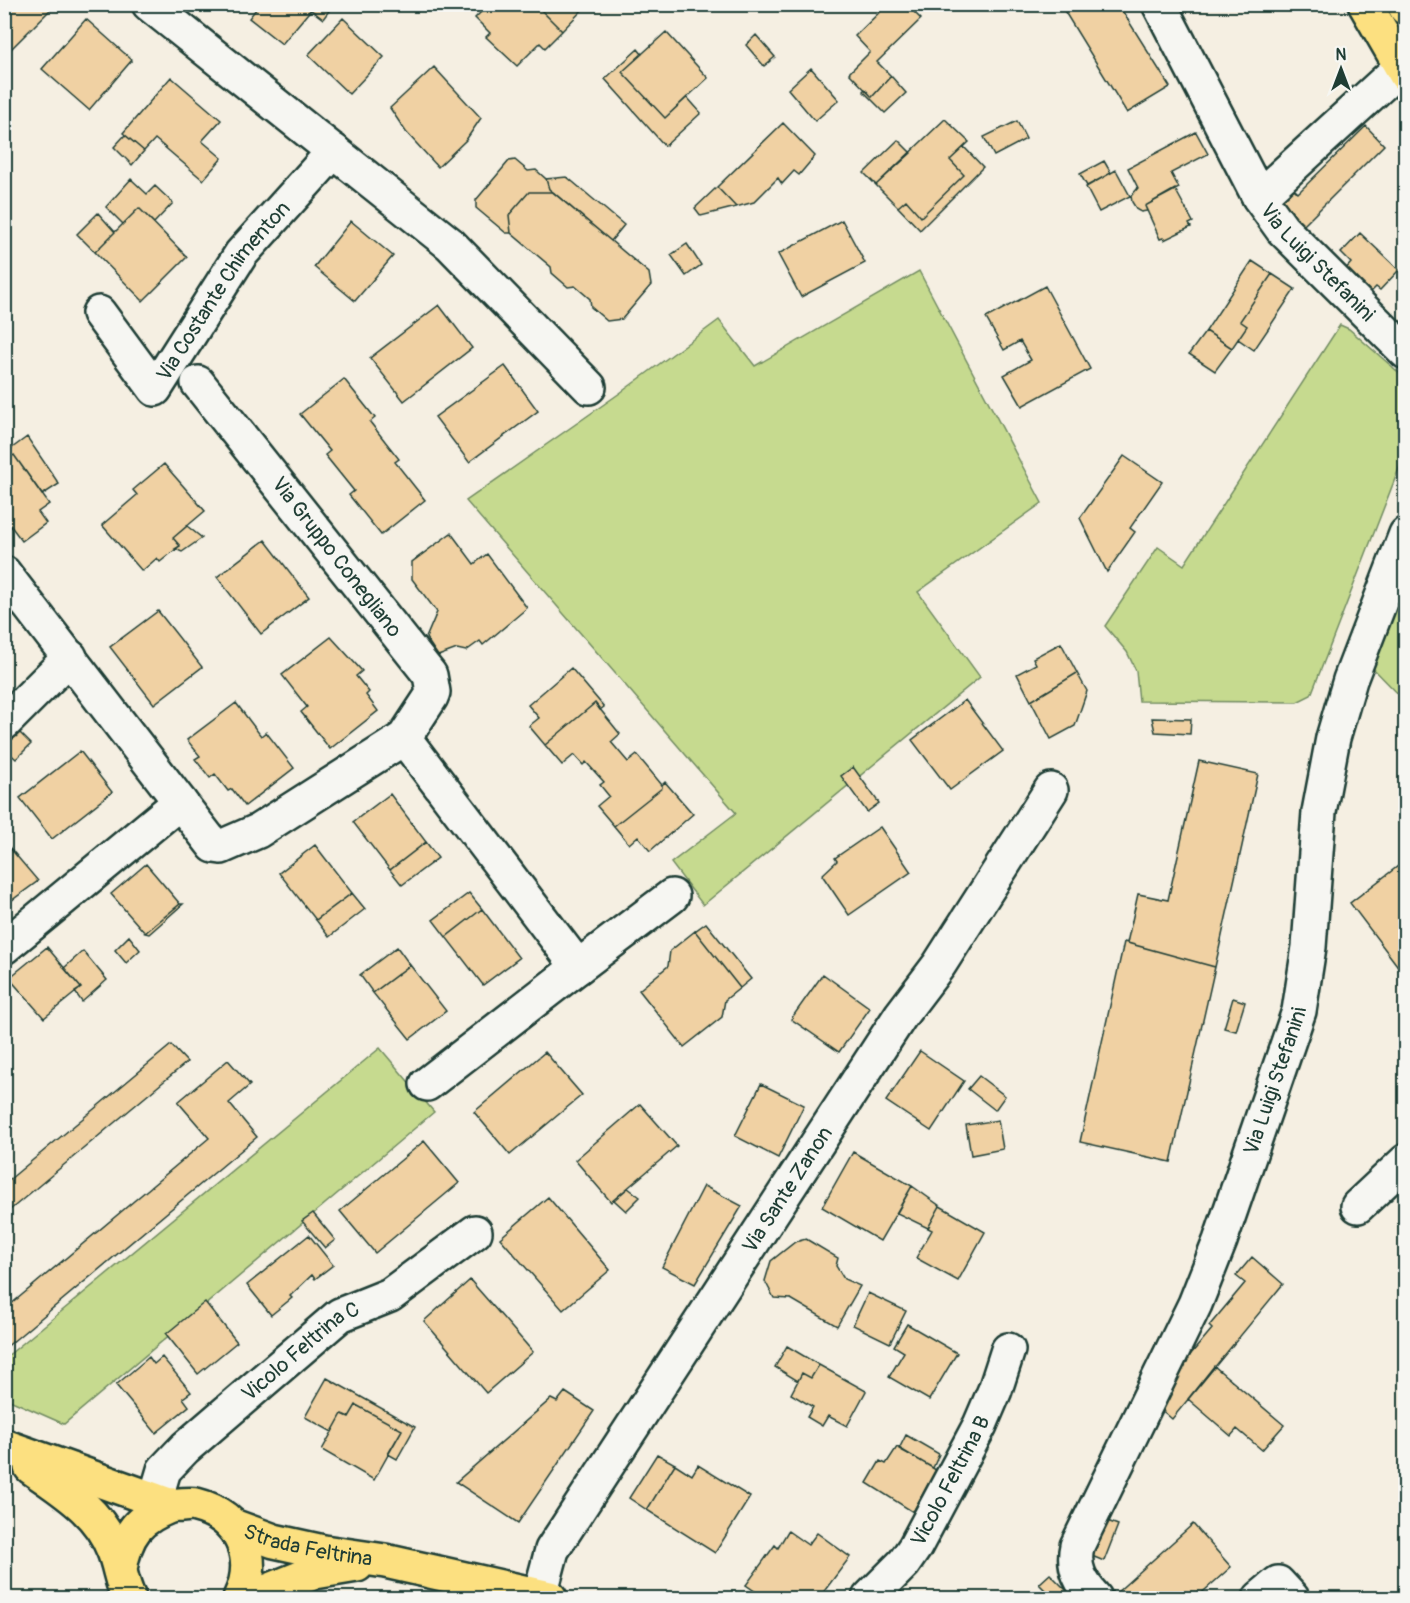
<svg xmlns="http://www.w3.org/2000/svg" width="1410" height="1603" viewBox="0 0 1410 1603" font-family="Pangolin,sans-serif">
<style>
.green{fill:#c6da8f;stroke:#728c62;stroke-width:1.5}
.building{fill:#f0d1a3;stroke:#1f3d34;stroke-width:1.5}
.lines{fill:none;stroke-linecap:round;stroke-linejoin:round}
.minor-casing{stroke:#1f3d34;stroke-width:38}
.major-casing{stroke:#1f3d34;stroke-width:38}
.minor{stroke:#f6f6f2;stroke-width:33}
.major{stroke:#fce080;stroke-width:33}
.labels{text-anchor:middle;stroke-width:4.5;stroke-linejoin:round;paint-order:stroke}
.street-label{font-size:21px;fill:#1f3d34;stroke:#f6f6f2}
</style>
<rect width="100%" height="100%" fill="#f5efe2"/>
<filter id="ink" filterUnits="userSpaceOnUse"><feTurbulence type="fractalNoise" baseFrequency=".0167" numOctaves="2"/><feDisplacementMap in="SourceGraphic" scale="12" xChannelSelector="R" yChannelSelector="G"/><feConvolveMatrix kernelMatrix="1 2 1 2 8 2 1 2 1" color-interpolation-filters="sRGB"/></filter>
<g filter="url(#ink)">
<!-- green -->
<path class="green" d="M919,271L1042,503L918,592L980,677L703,905L671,863L736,813L466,501L620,393L719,320L755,366Z
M1340,325L1349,329L1405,378V453L1311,695L1297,702L1139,701L1136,671L1127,652L1105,626L1158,547L1184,565Z
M1405,559V701L1366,661Z
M380,1048L434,1112L64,1424L5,1398V1358Z"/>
<!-- building -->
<path class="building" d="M4,4H50L53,7L11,49L4,43Z
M260,4H310L313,7L282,44L249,18Z
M310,4H334L323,19L310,9L313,7Z
M489,4H535L562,31L545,48L540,43L517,66L486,37L490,33L475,18Z
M535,4H588L562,31Z
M888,4H906L921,19L877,62L891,76L872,97L849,73L870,52L855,36Z
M1060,4H1118L1170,87L1127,113Z
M343,18L384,57L349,94L308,55Z
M86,19L132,60L89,110L42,69Z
M666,32L708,78L665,118L622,72Z
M756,35L775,57L764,66L746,45Z
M638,49L642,54L622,72L665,118L687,97L701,113L665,146L605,79Z
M434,67L481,118L466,140L438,167L406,132L390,108Z
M811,68L839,100L815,121L788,89Z
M891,76L906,93L885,113L863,91L865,89L872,97Z
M171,77L221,120L202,141L222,158L203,180L155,139L144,151L123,133Z
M945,119L969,142L950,160L964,175L921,217L906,200L898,207L876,185Z
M1017,121L1026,139L994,156L984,137Z
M783,123L815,156L799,175L794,171L782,184L778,178L754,202L736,207L717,187Z
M1366,126L1384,145L1300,229L1276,205L1293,188L1298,193Z
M1196,132L1208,154L1171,173L1179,188L1145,206L1147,211L1141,212L1137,210L1132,202L1131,196L1138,188L1128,168Z
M125,135L144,151L132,165L114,147Z
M898,140L911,153L876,185L864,173Z
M964,147L983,167L920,230L898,207L906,200L921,217L964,175L950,160Z
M515,160L528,171L536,170L546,179L549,189L553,192H529L509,215L511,233H506L476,208V200L509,161Z
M1104,161L1111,173L1087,186L1080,174Z
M1116,170L1130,196L1099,212L1086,187Z
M567,177L624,225L611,241L549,189L546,179Z
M131,179L147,194L155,186L173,203L154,223L139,208L123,224L106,207Z
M717,187L736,207L701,216L695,208Z
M1175,189L1193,222L1189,224L1191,227L1164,240L1163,238L1160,239L1145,206Z
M529,192H553L649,273L651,285L622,319L607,321L591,307L590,299L575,286L568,287L552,273L551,267L511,233L509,215Z
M139,208L187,257L143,301L95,252Z
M98,213L115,232L95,252L77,234Z
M842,220L865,263L801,297L778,254Z
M351,221L393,256L355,301L314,267Z
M1360,233L1399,270L1380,290L1376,287L1368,295L1343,272L1351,263L1341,253Z
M687,244L701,265L686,276L671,255Z
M1252,261L1272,274L1240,321L1247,326L1232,348L1206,331Z
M1272,274L1295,289L1254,350L1238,339L1247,326L1240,321Z
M1045,286L1090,369L1022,406L1004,375L1031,360L1020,341L1004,350L986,318Z
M439,305L472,348L404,401L370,358Z
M1206,331L1232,348L1215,371L1189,354Z
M505,366L538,411L469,462L435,417Z
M344,379L375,418L370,422L399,459L395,462L425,500L381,535L349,495L354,491L325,455L330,451L300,414Z
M4,437L12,448L27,437L59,484L42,495L14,455L4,462Z
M14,455L49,504L38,512L46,523L22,541L4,517V462Z
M1124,456L1162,482L1130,528L1135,532L1107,572L1080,518Z
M164,464L205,511L173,538L180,546L160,562L157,558L142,571L102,525L137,495L133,490Z
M187,526L202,538L182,552L175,549L180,546L173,538Z
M451,533L474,564L487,554L527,608L483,645L480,641L466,651L457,649L438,656L426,638L437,612L412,579V562Z
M265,540L309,597L261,634L217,577Z
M158,611L202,667L154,704L110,647Z
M331,637L362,671L356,676L369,692L366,695L378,711L330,749L301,712L307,707L282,675Z
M1061,643L1077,673L1031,701L1017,674L1036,664L1033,658Z
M571,668L604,707L600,710L595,703L545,745L529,726L539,718L528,705Z
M1077,673L1087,691L1075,726L1051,739L1031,701Z
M965,700L1003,751L950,790L912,740Z
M236,703L261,736L266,732L294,768L245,806L232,789L228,791L215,774L210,778L195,759L200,756L187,740Z
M595,703L620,734L611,742L628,762L637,755L662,785V788L614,826L597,806L609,796L600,785L604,782L586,762L583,765L574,755L562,765L545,745Z
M1152,718L1191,719L1190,734L1155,732Z
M15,728L31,744L16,759L4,748V738Z
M80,751L112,792L52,839L20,798Z
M1199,761L1258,774L1215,967L1127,943L1138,894L1168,900Z
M853,767L879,803L867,812L841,776Z
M665,782L693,814L650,851L638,836L629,844L614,826L662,788V785Z
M390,794L426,842L390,870L353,822Z
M880,827L911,872L849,915L822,875L837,861L835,858Z
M4,841L38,881L4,906Z
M426,842L438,858L402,885L390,870Z
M315,845L352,893L316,920L279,873Z
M1406,860V977L1350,903Z
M146,864L180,904L145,933L111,894Z
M352,893L365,909L329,937L316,920Z
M469,893L482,909L446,937L433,920Z
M180,904H183L149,934L145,933Z
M482,909L519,958L483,985L446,937Z
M706,923L751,979L740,988L695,931Z
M695,931L740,988L725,1000L722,1017L684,1047L639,990L668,966L670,951Z
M129,936L140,950L126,963L115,950Z
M1124,942L1215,967L1171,1162L1080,1142Z
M47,947L81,988L44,1018L9,978Z
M397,947L410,965L373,993L360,975Z
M83,951L107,980L82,1002L75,992L81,988L64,968Z
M410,965L446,1011L410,1039L373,993Z
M823,974L870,1008L839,1052L791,1019Z
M1233,998L1245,1002L1236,1031L1224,1028Z
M171,1045L187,1062L4,1215V1184Z
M920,1051L964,1081L931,1131L886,1101Z
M545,1052L582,1095L510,1155L474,1112Z
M228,1060L250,1085L229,1103L257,1137L4,1349V1310L209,1138L178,1102Z
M979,1076L1005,1096L995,1110L968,1089Z
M761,1084L804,1105L778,1158L735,1136Z
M640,1104L677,1146L611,1202L575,1160Z
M998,1120L1003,1149L971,1155L966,1125Z
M424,1141L459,1183L375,1253L340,1211Z
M853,1152L912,1186L880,1241L822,1207Z
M704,1186L742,1206L695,1284L662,1267Z
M912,1186L940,1206L928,1228L897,1213Z
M628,1188L640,1197L626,1211L614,1200Z
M548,1197L610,1270L563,1310L500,1238Z
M940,1206L985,1232L958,1281L916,1258L932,1230L928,1228Z
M313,1213L335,1240L325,1248L302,1221Z
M309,1235L333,1265L315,1279L312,1275L290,1296L292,1298L271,1315L247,1285Z
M806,1239L838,1258L836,1266L844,1279L860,1286L837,1326L791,1299L774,1298L765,1281L771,1261L795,1242Z
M1252,1257L1283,1284L1172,1419L1157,1406L1165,1389L1182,1369L1180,1367L1212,1329L1209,1326L1245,1283L1236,1276Z
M470,1280L533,1352L486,1393L424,1321Z
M868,1293L906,1311L890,1343L853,1325Z
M205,1302L237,1342L198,1374L166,1334Z
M907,1324L957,1353L929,1400L889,1377L904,1352L894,1346Z
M787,1346L819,1365L811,1378L802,1373L798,1381L775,1367Z
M149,1357L154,1364L162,1357L191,1392L183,1398L189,1406L156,1433L116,1385Z
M819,1365L866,1391L847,1426L828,1416L822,1426L807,1417L813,1407L791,1394L802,1373L811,1378Z
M1214,1366L1284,1425L1262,1450L1237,1429L1231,1436L1188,1399Z
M327,1378L415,1427L397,1459L388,1454L402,1430L356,1405L349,1417L342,1414L332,1432L305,1417Z
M565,1392L594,1411L518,1523L456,1482L551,1399L557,1402Z
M356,1405L402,1430L374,1480L322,1450L342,1414L349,1417Z
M906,1435L939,1454L933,1468L899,1449Z
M897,1447L936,1470L913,1512L867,1483L880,1461L886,1464Z
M657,1454L675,1464L647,1510L629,1498Z
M675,1464L692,1475L698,1465L750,1497L715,1553L647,1510Z
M1102,1519L1118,1525L1104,1561L1087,1554Z
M1193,1524L1231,1567L1196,1598H1119L1115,1594Z
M788,1531L808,1545L817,1533L850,1557L819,1598H765L746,1585L775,1545L778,1548Z
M1050,1574L1068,1592L1061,1598H1053L1039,1584Z"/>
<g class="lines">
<!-- minor casing -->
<g class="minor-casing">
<g id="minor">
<path d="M149,4L450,244L589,387"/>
<path d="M1159,4L1259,197L1401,67"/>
<path id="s1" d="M1259,197L1282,229L1406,352"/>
<path id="s2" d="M99,313L155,389L241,254L334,151"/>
<path d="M4,573L180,802"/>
<path d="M4,723L70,657"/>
<path d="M404,738L578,967L427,1084"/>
<path d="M4,947L180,802L214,846L221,847L258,831L404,738L431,697L433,692L430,675L198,383"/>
<path d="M578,967L672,896"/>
<path d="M1358,1206L1406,1161"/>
<path id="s3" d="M155,1500L164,1470L185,1448L340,1315L390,1295L475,1232"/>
<path id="s4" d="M540,1595L552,1550L901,1015L939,965L1051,790"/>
<path id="s5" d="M869,1598L904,1563L915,1547L980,1425L995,1390L1008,1350"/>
<path id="s6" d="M1095,1598C1081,1583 1072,1568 1077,1546L1195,1304L1220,1241L1299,1011L1309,947L1319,812L1333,738L1350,680L1406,534"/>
<path d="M1260,1598L1278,1583L1292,1598"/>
</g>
</g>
<!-- major casing -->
<g class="major-casing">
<g id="major">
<path d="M1365,4L1406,75"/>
<path d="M1404,4L1406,8"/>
<path d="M4,1446L155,1500C161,1502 167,1505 173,1505C181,1506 189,1503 196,1505C241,1516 259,1558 240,1598"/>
<path d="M31,1467C63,1490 98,1510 113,1549C120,1565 121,1583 129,1598"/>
<path id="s7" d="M233,1526L274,1541L324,1552L385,1561L550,1598"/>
<path d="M120,1569C126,1533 138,1518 173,1505"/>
<path d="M251,1598L315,1572L357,1565"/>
</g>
</g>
<!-- minor -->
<use href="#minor" class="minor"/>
<!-- major -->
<use href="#major" class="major"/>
</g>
</g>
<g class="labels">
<!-- street labels -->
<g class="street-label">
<text dy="7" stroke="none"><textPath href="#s1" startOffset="88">Via Luigi Stefanini</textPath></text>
<text dy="7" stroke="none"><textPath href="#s2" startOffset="214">Via Costante Chimenton</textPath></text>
<text transform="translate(337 557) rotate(52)" y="7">Via Gruppo Conegliano</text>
<text dy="7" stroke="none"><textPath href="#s6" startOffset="564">Via Luigi Stefanini</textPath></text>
<text dy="7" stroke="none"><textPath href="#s4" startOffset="477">Via Sante Zanon</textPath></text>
<text dy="7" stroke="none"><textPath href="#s3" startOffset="213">Vicolo Feltrina C</textPath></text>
<text dy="7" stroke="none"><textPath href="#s5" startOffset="144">Vicolo Feltrina B</textPath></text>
<text dy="7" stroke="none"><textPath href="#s7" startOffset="78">Strada Feltrina</textPath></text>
</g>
</g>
<!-- margin -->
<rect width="1410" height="1603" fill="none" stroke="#f6f6f2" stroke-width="24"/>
<rect x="12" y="12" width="1386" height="1579" fill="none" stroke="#1f3d34" stroke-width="2" filter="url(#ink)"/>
<!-- north arrow -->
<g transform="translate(1341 69)" stroke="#f6f6f2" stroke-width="4.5" paint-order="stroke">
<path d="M0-4.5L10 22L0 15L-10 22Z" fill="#1f3d34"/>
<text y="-9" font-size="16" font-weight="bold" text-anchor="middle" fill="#1f3d34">N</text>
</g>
</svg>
